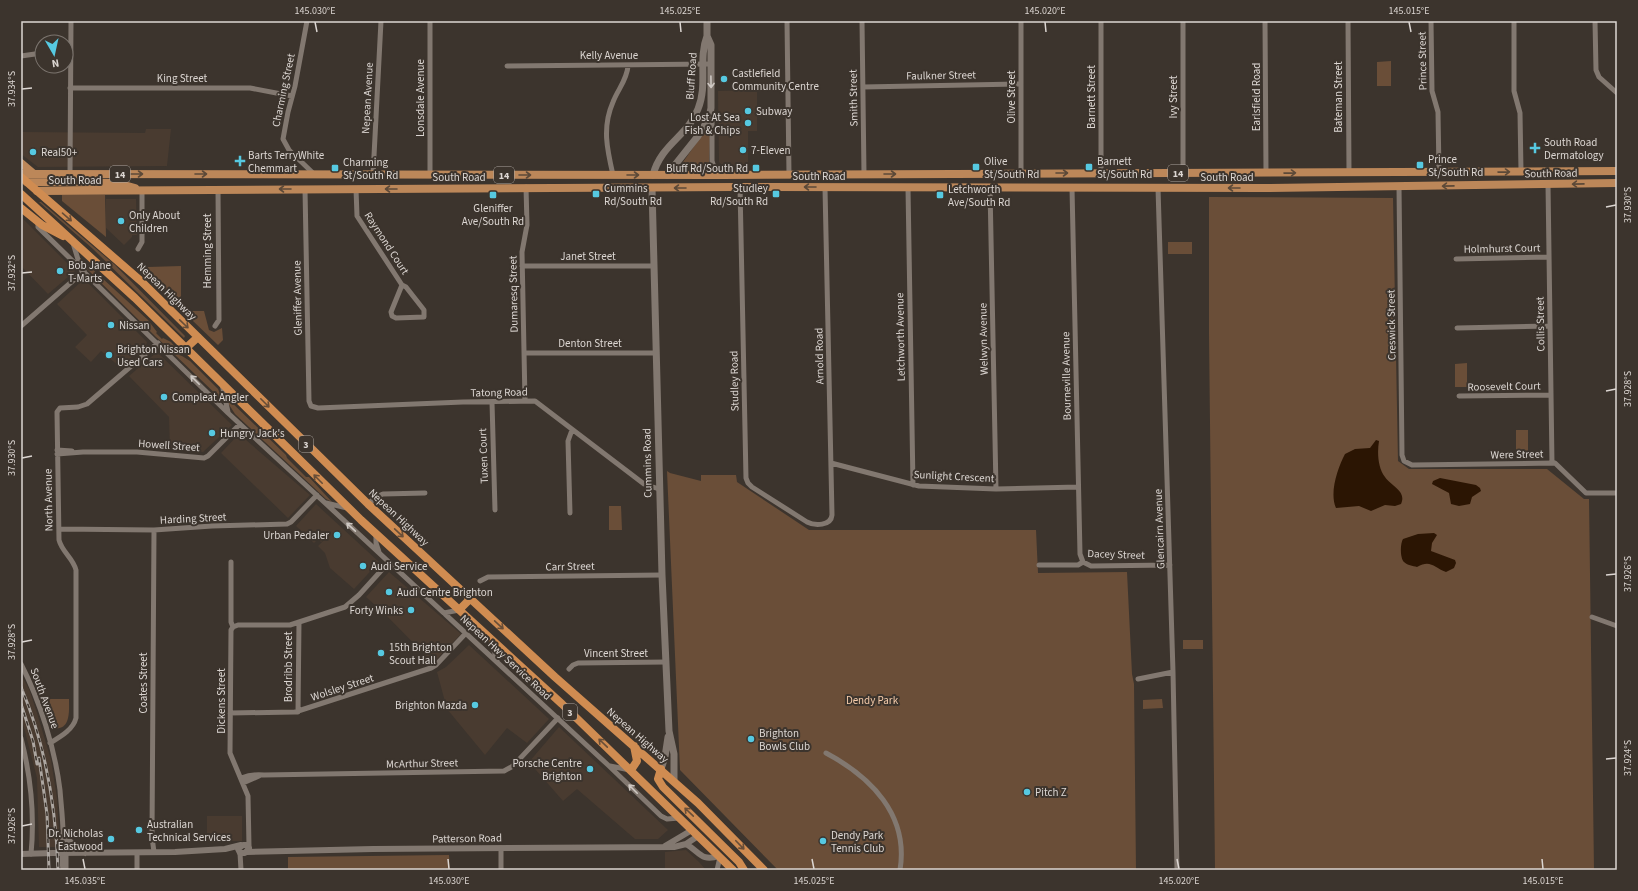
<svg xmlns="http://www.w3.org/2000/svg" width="1638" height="891" viewBox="0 0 1638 891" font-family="'Source Sans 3',sans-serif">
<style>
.built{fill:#493b30}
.green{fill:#6a4e38}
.water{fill:#2b1503}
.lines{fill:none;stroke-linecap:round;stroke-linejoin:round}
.minor{stroke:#827870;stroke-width:5}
.tertiary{stroke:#827870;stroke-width:6}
.secondary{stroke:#827870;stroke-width:7}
.primary{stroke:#bc8759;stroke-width:8}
.trunk{stroke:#d08c51;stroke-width:8}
.rail-casing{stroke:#aca6a1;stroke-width:3}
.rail{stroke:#3c342d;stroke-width:1.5;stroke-dasharray:4.5;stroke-linecap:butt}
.oneway{stroke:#cec8c3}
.oneway2{stroke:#5c4938}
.oneway3{stroke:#684e38}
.ticks{fill:none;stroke:#dcd6d2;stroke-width:1.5}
.poi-dot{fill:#56c9e1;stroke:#3c342d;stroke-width:1.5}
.labels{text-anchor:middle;stroke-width:4;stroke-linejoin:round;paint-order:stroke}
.shield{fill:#3c342d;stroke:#aca5a0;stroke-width:1}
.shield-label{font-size:10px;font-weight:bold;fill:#dcd6d2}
.street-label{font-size:11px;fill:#dcd6d2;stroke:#3c342d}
.poi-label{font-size:11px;fill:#dcd6d2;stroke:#3c342d;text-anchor:start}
.park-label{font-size:11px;fill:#f5cbaa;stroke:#3c342d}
.neatline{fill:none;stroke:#dcd6d2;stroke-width:1.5}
.ticks-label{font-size:10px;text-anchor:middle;fill:#dcd6d2}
</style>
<rect width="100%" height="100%" fill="#3c342d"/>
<!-- built -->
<path class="built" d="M757,90V131H748V166H723L719,162L718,91Z
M146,129H171L167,166L38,167L21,154V132L145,133Z
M106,199H136L137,235H132V237L124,245L106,228Z
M21,217L75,271L48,294L21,266Z
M84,279L147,342L146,345L120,367L101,351L91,362L75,347L87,335L57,304Z
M157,352L232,425L203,452L170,449L169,417L129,376Z
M239,434L310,495L288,518L221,453Z
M316,504L379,562L354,589L330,568L325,553L318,546L324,540L321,542L318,539L314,543L296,526Z
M389,572L461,634L433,663L384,613L366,597Z
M469,645L549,719L527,743L507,728L485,755L447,709L437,672L446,667Z
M21,675L29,689L37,713L51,760L57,798L60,847H39L37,778L21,716Z
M559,727L668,830L658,839H635L577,789L563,801L529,762Z
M207,816H242V841H207Z
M686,850L699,862L706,870H665V852Z"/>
<!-- green -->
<path class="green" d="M1391,61V86H1377V62Z
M709,125C711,128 709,157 709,165H681Z
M62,195H105L106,237L62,201Z
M1209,197L1393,198L1398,461L1409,469H1547L1584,499H1589L1594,870H1215L1209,334Z
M39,202H41L115,265L185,336L184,338L93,249Z
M1168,242H1192V254H1168Z
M79,257L148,320L157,332L156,333L162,339L163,338L171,342L177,349L166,346L156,337L82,264Z
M181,266V302L179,303L147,272L148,267Z
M190,311H204L209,330L214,332L222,328L223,340L218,345L193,321Z
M173,353L182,356L190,361L218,389L223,401Z
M1467,363V387H1455V364Z
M226,397L286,455L287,458L306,477H309L332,502L326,499L235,414L228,403Z
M1516,430H1528V455H1516Z
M667,471L670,473L701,481V475H736L737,482L809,530H1036L1038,573L1127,572L1132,674L1134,684L1136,870H778L680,770Z
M609,506H621L622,530H609Z
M1183,640H1203V649H1183Z
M43,699H69C69,711 71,731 53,728Z
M1162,699L1163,708L1143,709V700Z
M449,855L450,870H288V857Z"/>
<!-- water -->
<path class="water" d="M1376,440L1379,441C1377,453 1378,468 1385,477C1391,486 1407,491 1401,504L1395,506L1385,505L1371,511L1359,506L1336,508C1329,493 1338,467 1345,454L1355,449L1370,448Z
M1440,478L1476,485L1480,488L1481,491L1472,497L1470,504L1459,506L1451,504L1449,493L1432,484L1433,481Z
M1434,533L1437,535L1432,543L1431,551L1455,560L1456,563L1454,568L1446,572C1434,568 1431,559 1417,567C1413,566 1407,565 1404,562C1400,558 1400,544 1403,539L1418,534Z"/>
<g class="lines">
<!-- minor -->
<path class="minor" d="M307,21L295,86L288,112L283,139L289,150L315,175
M430,21V175
M787,21L789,175
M862,21L864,174
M1021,21V174
M1101,21V173
M1183,21V173
M1265,21L1266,173
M1348,21L1349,172
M1431,21L1432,91L1438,112L1439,172
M1514,21V91L1520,113L1521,171
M1595,21L1596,70L1599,77L1617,93
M21,56L42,53
M507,66L711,64
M863,87L1021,84
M70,88H250L292,96
M712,112V161L714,167L722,175
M70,174L71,21
M373,175L381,21
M613,175C607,149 602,127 613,102C618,89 627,80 628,66
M1548,184L1552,463
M1399,186L1402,455L1404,461L1412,465L1555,463L1586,493H1617
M740,187L746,478L748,483L752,487L807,522C815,526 831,526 832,515L825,188
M908,188L913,485
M990,188L996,489
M1072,188L1080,554L1083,562
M1158,188L1173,672L1177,870
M305,189L309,401L311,406L318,408L463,402L535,401L644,484L659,489
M356,189L357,216L402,285
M38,223V227L42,231L228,413L608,765L661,816L667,819L679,818
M73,243L80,266
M138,249L142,242V190
M1456,259L1549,257
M522,266H654
M402,285L406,287L424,310V317L396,318L392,316L391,312Z
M21,326L84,271
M215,326L219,320L218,189
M1457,328L1550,326
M164,349L180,352L186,348
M524,353H656
M222,384L228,412
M1459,396L1550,395
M525,401L522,252L527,225L526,187
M492,402L495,510
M57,450L72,451
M57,454L83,452H137L204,458L208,456L240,424
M831,463L919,486L996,489L1078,487
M326,503L347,508
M368,504L376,497L383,494L425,493
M570,513L568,441L572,430
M59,529L154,530L212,526L287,524L291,522L317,495
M154,530L152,837L154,852
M376,533V543L379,552
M231,562V622L233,627L231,630L230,753L248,796L249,846
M1039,565H1078L1083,562L1091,566L1170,565
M480,581L488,577L662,575
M444,613L459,610
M1592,617L1617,626
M233,627L238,625H290L345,607L359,595L389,562
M491,641L497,660
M21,664C40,701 55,749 60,790C61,804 63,819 63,833C63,845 61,858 63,870
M569,669L573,665L578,663L666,662
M1138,679L1173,672
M298,712L299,622
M230,713L295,712L431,668L436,665L466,633
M21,738C31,777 35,813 31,854
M50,743C60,737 73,730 76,718V570C73,558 62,552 59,540L57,412L60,408L78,407L87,404L158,343
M826,753C871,777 909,815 900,870
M610,766L630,770
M241,778C249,775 255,774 264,775L504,771L513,766L558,718
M243,783L259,776
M64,837L66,843V870
M501,848V870
M137,853V870
M240,853L241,870
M717,870L720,857"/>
<!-- tertiary -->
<path class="tertiary" d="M63,836L85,853
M686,844C700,852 701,862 719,856
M243,845H247L249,848L245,853H240L238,849Z
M665,846L692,830
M247,852L373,849L674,847L686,844L698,836
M21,854L53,853L175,852L225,849L241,845"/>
<!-- secondary -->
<path class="secondary" d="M653,175C661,144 688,136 698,109C708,85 698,59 707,36
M667,175L698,136L709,118L711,108V45L707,36V21
M652,188L662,575L669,731L674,754V781
M661,769L665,757L668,737"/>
<!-- primary -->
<path class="primary" d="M21,163L34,174
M21,174L722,175L1617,171
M27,182L117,183L135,188
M37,191L736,187L1266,188L1617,183"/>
<!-- trunk -->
<path class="trunk" d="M21,177L142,282L368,504L555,677L698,803L764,870
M21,194L135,298L361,520L562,704L733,870
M21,208L42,225L63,236
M186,348L198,337
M459,610L470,599
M661,769L658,779L663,787L739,862L744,870
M631,770L637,761L634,746"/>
<!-- rail casing -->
<g class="rail-casing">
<path id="rail" d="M21,687C46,746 56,806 58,870
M21,704L33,741L37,764
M39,758L47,814L49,870"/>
</g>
<!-- rail -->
<use href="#rail" class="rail"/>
</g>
<!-- one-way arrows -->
<defs><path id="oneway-shaft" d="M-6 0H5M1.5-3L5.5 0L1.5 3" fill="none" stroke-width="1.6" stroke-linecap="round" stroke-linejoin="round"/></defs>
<g class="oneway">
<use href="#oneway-shaft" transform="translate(711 82) rotate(89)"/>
<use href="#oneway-shaft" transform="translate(195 380) rotate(-135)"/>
<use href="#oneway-shaft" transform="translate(351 527) rotate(-137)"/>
<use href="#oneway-shaft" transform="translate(633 789) rotate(-135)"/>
</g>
<g class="oneway2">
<use href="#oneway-shaft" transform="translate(1504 172) rotate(-1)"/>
<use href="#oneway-shaft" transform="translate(1062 173)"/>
<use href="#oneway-shaft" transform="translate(1290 173) rotate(-1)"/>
<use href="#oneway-shaft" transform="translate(137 174)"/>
<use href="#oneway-shaft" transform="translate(201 174)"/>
<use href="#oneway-shaft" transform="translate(890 174)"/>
<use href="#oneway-shaft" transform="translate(525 175)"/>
<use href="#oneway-shaft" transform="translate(633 175)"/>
<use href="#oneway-shaft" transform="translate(1578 184) rotate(179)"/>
<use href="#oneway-shaft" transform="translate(1448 186) rotate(179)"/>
<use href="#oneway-shaft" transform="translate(810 187) rotate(-180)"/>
<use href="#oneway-shaft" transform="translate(680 188) rotate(180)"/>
<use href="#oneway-shaft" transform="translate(1234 188) rotate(180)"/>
<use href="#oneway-shaft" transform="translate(285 189) rotate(-180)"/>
<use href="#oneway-shaft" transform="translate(391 189) rotate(180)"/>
</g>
<g class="oneway3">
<use href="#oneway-shaft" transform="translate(67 217) rotate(41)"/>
<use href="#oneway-shaft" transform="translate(184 324) rotate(44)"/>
<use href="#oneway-shaft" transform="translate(265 403) rotate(45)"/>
<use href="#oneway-shaft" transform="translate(318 479) rotate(-135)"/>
<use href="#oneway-shaft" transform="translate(399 533) rotate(43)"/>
<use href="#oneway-shaft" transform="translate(499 625) rotate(43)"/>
<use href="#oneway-shaft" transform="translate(603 743) rotate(-136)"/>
<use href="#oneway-shaft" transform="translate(689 812) rotate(-136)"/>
<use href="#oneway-shaft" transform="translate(740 845) rotate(46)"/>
</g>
<!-- ticks -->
<path class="ticks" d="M315,22L317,32M680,22L681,32M1045,22L1046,32M1409,22L1411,32M22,89L32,88M1606,207L1616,205M22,273L32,272M1606,391L1616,389M22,458L32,456M1606,575L1616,574M22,642L32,640M1606,759L1616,758M22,826L32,824M83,859L85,869M448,859L449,869M812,859L814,869M1177,859L1179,869M1542,859L1543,869"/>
<!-- markers -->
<g class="poi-dot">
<circle cx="724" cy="79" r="4"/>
<circle cx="748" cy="111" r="4"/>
<circle cx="748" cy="123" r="4"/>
<path d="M1533 142h4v4h4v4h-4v4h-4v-4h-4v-4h4z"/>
<circle cx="743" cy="150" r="4"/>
<circle cx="33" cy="152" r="4"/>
<path d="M238 155h4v4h4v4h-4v4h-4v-4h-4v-4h4z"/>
<rect x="1416" y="161" width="8" height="8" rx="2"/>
<rect x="972" y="163" width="8" height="8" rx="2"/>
<rect x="1085" y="163" width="8" height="8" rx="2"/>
<rect x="331" y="164" width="8" height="8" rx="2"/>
<rect x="752" y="164" width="8" height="8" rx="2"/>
<rect x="592" y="190" width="8" height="8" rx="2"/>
<rect x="772" y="190" width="8" height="8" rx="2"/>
<rect x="489" y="191" width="8" height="8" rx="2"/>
<rect x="936" y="191" width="8" height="8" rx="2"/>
<circle cx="121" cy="221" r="4"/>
<circle cx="60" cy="271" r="4"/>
<circle cx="111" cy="325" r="4"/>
<circle cx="109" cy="355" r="4"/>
<circle cx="164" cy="397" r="4"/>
<circle cx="212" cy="433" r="4"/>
<circle cx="337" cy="535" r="4"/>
<circle cx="363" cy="566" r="4"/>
<circle cx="389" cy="592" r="4"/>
<circle cx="411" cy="610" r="4"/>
<circle cx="381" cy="653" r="4"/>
<circle cx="475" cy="705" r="4"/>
<circle cx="751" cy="739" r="4"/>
<circle cx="590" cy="769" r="4"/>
<circle cx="1027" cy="792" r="4"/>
<circle cx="139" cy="830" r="4"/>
<circle cx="111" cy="839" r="4"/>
<circle cx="823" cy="841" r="4"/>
</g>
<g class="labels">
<!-- shield labels -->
<g class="shield">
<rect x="1168" y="165" width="20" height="16" rx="3"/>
<rect x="110" y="166" width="20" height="16" rx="3"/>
<rect x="494" y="167" width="20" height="16" rx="3"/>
<rect x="299" y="436" width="14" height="16" rx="3"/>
<rect x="563" y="704" width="14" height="16" rx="3"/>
</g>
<g class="shield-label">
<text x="1178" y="177">14</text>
<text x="120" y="178">14</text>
<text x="504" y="179">14</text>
<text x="306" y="448">3</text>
<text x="570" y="716">3</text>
</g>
<!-- street labels -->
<g class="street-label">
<text x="609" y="59">Kelly Avenue</text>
<text transform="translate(1422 61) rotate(-91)" y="4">Prince Street</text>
<text transform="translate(941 75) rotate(-1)" y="4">Faulkner Street</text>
<text transform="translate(691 76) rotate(-86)" y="4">Bluff Road</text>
<text x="182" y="82">King Street</text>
<text transform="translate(283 90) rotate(-78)" y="4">Charming Street</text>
<text transform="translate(1011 97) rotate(-90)" y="4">Olive Street</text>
<text transform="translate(1091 97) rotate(-90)" y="4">Barnett Street</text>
<text transform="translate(1173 97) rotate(-90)" y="4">Ivy Street</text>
<text transform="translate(1256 97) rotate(-90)" y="4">Earlsfield Road</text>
<text transform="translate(1338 97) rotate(-90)" y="4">Bateman Street</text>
<text transform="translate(367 98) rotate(-87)" y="4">Nepean Avenue</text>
<text transform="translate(420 98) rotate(-90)" y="4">Lonsdale Avenue</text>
<text transform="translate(853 98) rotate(-91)" y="4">Smith Street</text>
<text transform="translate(1551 173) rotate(-1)" y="4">South Road</text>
<text x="819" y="180">South Road</text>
<text x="459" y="181">South Road</text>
<text x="1227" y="181">South Road</text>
<text x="75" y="184">South Road</text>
<text transform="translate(387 243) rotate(57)" y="4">Raymond Court</text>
<text transform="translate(1502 248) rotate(-1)" y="4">Holmhurst Court</text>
<text transform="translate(207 251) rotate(-90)" y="4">Hemming Street</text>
<text x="588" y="260">Janet Street</text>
<text transform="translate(167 291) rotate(44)" y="4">Nepean Highway</text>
<text transform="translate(513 294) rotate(-91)" y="4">Dumaresq Street</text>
<text transform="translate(297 298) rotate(-91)" y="4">Gleniffer Avenue</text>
<text transform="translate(1540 324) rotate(-91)" y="4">Collis Street</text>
<text transform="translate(1391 325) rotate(-91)" y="4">Creswick Street</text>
<text transform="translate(900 337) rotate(-91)" y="4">Letchworth Avenue</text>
<text transform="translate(983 339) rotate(-91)" y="4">Welwyn Avenue</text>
<text x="590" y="347">Denton Street</text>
<text transform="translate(819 356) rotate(-91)" y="4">Arnold Road</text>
<text transform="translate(1066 376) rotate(-91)" y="4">Bourneville Avenue</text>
<text transform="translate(734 381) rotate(-91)" y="4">Studley Road</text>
<text transform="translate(1504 386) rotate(-1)" y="4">Roosevelt Court</text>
<text transform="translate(499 392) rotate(-1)" y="4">Tatong Road</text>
<text transform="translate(169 445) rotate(4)" y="4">Howell Street</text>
<text transform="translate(1517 454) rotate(-1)" y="4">Were Street</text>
<text transform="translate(483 456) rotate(-92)" y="4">Tuxen Court</text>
<text transform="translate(647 463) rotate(-91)" y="4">Cummins Road</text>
<text transform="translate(954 476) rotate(3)" y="4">Sunlight Crescent</text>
<text transform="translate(48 500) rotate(-91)" y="4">North Avenue</text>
<text transform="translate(399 517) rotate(43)" y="4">Nepean Highway</text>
<text transform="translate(193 518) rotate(-3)" y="4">Harding Street</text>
<text transform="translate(1159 529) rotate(-92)" y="4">Glencairn Avenue</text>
<text transform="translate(1116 554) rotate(2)" y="4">Dacey Street</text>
<text transform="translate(570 566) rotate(-1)" y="4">Carr Street</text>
<text x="616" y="657">Vincent Street</text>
<text transform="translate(506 657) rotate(43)" y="4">Nepean Hwy Service Road</text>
<text transform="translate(288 667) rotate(-90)" y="4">Brodribb Street</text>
<text transform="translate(143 683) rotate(-90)" y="4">Coates Street</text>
<text transform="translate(342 687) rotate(-18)" y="4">Wolsley Street</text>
<text transform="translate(45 698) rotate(70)" y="4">South Avenue</text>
<text transform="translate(221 701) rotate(-90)" y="4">Dickens Street</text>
<text transform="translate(638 735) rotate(41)" y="4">Nepean Highway</text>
<text transform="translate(422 763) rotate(-1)" y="4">McArthur Street</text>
<text transform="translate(467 838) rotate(-1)" y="4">Patterson Road</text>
</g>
<!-- poi labels -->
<g class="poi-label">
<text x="732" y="77">Castlefield<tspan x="732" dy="13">Community Centre</tspan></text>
<text x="756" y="115">Subway</text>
<text x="740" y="121" text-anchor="end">Lost At Sea<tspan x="740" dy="13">Fish &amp; Chips</tspan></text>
<text x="1544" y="146">South Road<tspan x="1544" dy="13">Dermatology</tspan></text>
<text x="751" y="154">7-Eleven</text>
<text x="41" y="156">Real50+</text>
<text x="248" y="159">Barts TerryWhite<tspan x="248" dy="13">Chemmart</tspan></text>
<text x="1428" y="163">Prince<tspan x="1428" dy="13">St/South Rd</tspan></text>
<text x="984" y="165">Olive<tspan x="984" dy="13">St/South Rd</tspan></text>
<text x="1097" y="165">Barnett<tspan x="1097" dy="13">St/South Rd</tspan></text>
<text x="343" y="166">Charming<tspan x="343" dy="13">St/South Rd</tspan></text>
<text x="748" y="172" text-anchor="end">Bluff Rd/South Rd</text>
<text x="604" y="192">Cummins<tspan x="604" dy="13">Rd/South Rd</tspan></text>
<text x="768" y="192" text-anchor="end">Studley<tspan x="768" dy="13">Rd/South Rd</tspan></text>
<text x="948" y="193">Letchworth<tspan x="948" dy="13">Ave/South Rd</tspan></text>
<text x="493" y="212" text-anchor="middle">Gleniffer<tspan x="493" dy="13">Ave/South Rd</tspan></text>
<text x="129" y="219">Only About<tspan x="129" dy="13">Children</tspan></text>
<text x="68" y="269">Bob Jane<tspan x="68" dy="13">T-Marts</tspan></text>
<text x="119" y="329">Nissan</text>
<text x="117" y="353">Brighton Nissan<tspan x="117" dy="13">Used Cars</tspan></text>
<text x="172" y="401">Compleat Angler</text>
<text x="220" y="437">Hungry Jack's</text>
<text x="329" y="539" text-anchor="end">Urban Pedaler</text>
<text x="371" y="570">Audi Service</text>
<text x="397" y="596">Audi Centre Brighton</text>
<text x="403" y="614" text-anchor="end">Forty Winks</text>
<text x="389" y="651">15th Brighton<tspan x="389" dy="13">Scout Hall</tspan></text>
<text x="467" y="709" text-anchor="end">Brighton Mazda</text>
<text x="759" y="737">Brighton<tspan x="759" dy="13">Bowls Club</tspan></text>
<text x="582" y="767" text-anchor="end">Porsche Centre<tspan x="582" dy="13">Brighton</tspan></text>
<text x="1035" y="796">Pitch Z</text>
<text x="147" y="828">Australian<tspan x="147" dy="13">Technical Services</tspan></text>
<text x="103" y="837" text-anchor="end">Dr. Nicholas<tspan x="103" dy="13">Eastwood</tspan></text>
<text x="831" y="839">Dendy Park<tspan x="831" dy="13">Tennis Club</tspan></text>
</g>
<!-- park labels -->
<g class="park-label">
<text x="872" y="704">Dendy Park</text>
</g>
</g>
<!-- border -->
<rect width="1638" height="891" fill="none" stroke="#3c342d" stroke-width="44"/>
<!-- north arrow -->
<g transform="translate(54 54) rotate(171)"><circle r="19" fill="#3c342d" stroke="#7c756f"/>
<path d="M0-3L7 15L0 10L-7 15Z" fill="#56c9e1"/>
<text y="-6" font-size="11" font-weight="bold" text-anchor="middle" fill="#dcd6d2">N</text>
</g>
<rect x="22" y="22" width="1594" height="847" class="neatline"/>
<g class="ticks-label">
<text x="315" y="14">145.030°E</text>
<text x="680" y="14">145.025°E</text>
<text x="1045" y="14">145.020°E</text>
<text x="1409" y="14">145.015°E</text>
<text transform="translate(11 89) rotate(-90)" y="4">37.934°S</text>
<text transform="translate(1627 205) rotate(-90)" y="4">37.930°S</text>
<text transform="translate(11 273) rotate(-90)" y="4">37.932°S</text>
<text transform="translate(1627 389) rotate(-90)" y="4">37.928°S</text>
<text transform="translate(11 458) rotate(-90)" y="4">37.930°S</text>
<text transform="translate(1627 574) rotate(-90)" y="4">37.926°S</text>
<text transform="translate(11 642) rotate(-90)" y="4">37.928°S</text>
<text transform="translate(1627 758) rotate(-90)" y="4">37.924°S</text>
<text transform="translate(11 826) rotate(-90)" y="4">37.926°S</text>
<text x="85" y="884">145.035°E</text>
<text x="449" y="884">145.030°E</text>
<text x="814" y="884">145.025°E</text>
<text x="1179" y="884">145.020°E</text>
<text x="1543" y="884">145.015°E</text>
</g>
</svg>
